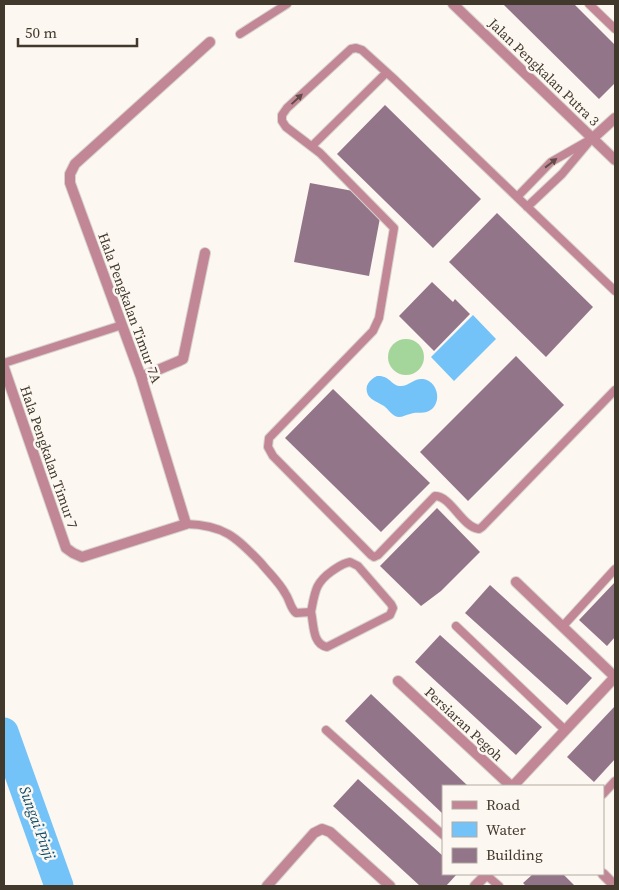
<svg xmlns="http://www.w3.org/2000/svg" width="619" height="890" viewBox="0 0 619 890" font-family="'Source Serif 4',serif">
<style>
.green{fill:#a4d59a}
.water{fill:#74c3f8}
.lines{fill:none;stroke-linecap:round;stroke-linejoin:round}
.river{stroke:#74c3f8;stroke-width:29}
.building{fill:#927589}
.service-casing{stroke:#d7d1ca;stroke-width:10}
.minor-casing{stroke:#d7d1ca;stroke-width:12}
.service{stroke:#c28796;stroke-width:8}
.minor{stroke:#c28796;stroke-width:10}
.oneway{fill:#624c47}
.labels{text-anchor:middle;stroke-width:5;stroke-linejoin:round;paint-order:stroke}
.street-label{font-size:14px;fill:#42392d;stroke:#fcf7f1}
.water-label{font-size:15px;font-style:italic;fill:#09496b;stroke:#fcf7f1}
</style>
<rect width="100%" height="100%" fill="#fcf7f1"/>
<!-- green -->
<path class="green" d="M388 357a18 18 0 1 1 36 0a18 18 0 1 1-36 0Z"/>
<!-- water -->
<path class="water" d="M473,315L496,339L454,381L431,357Z
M377,376C390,375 391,386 401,386C409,386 414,378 423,379C437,381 442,400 432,409C425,415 417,411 410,414C405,415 400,419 395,416C391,414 388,409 384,406C378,402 372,401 368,395C364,386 369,380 377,376Z"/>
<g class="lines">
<!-- river -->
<path class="river" d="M4,732L59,886"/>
</g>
<!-- building -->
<path class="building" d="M503,4H574L615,45V83L599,99Z
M385,105L481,199L433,248L337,154Z
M310,183L353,191L380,218L369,276L294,262Z
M497,213L593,307L546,357L449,262Z
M432,282L453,302L455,299L470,314L434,351L399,316Z
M516,356L564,405L468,501L420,452Z
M333,389L430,483L381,532L285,438Z
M437,508L480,552L441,591L421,606L380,566Z
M615,582V637L607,646L579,620Z
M490,585L592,678L567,705L465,613Z
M440,635L542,727L516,755L415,662Z
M371,694L468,786H443V814L345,721Z
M615,706V759L594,782L567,757Z
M358,779L443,856V874H457L446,886H420L333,806Z
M533,874H563L575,886H526L523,883Z"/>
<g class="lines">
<!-- service casing -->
<g class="service-casing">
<path id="service" d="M589,4L615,29
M240,34L287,4
M312,146L386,73
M517,197L551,162L593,138
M527,207L562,174L588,143
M615,291L394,79L362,50L356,48L351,49L287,108L282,115V121L286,127L320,153L394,228L379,318L373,331L269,438L268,447L273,456L371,555L374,557L378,555L435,496C451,496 462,527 479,529L482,527L615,390
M4,363L122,325
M186,524C224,525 236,537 261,563C269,573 279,582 285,593C290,600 290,608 296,613L311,612C315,592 315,583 332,571C338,567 343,563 350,562L358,566L391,604L393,608L390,615L327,647C312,644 314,624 311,612
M456,626L565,730
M563,626L615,569
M326,730L443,835
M603,794L615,781
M485,874L499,886"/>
</g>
<!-- minor casing -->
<g class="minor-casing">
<path id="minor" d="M453,4L615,160
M593,138L615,118
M4,368L66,548L73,553L82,557L186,524L141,377L70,183V174L75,164L210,42
M141,377L179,361L183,359L205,253
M516,582L615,677
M398,681L511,786
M513,786L615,677
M603,874L615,886
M267,886L314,833L322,829L330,832L390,886
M475,886L487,874"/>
</g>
<!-- service -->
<use href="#service" class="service"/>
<!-- minor -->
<use href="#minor" class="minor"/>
</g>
<!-- one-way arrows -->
<defs><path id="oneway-solid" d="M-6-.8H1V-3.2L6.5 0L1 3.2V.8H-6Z" transform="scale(1.25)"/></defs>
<g class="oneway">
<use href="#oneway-solid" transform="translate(297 99) rotate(-43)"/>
<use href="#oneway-solid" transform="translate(551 163) rotate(-38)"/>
</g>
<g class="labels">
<!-- street labels -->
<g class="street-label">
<text transform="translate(544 72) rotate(44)" y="5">Jalan Pengkalan Putra 3</text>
<text transform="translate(130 308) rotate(70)" y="5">Hala Pengkalan Timur 7A</text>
<text transform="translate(49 457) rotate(71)" y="5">Hala Pengkalan Timur 7</text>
<text transform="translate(464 724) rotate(43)" y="5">Persiaran Pegoh</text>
</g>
<!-- water labels -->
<g class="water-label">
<text transform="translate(37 823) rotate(70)" y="5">Sungai Pinji</text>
</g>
</g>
<!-- border -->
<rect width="619" height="890" fill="none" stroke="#42392d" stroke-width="10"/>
<!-- legend -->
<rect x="442" y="785" width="162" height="90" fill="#fcf7f1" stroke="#b2aba3"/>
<rect x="452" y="801" width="25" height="8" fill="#c28796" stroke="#b2aba3"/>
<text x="486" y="810" font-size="15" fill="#42392d">Road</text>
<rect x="452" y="822" width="25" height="15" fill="#74c3f8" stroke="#b2aba3"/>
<text x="486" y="835" font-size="15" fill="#42392d">Water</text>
<rect x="452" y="848" width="25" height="15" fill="#927589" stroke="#b2aba3"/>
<text x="486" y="860" font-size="15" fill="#42392d">Building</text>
<!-- scale -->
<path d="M18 38v8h119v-8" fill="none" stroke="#42392d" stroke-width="2.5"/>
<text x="25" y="38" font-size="15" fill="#42392d" stroke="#fcf7f1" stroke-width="4" paint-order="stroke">50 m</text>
</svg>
